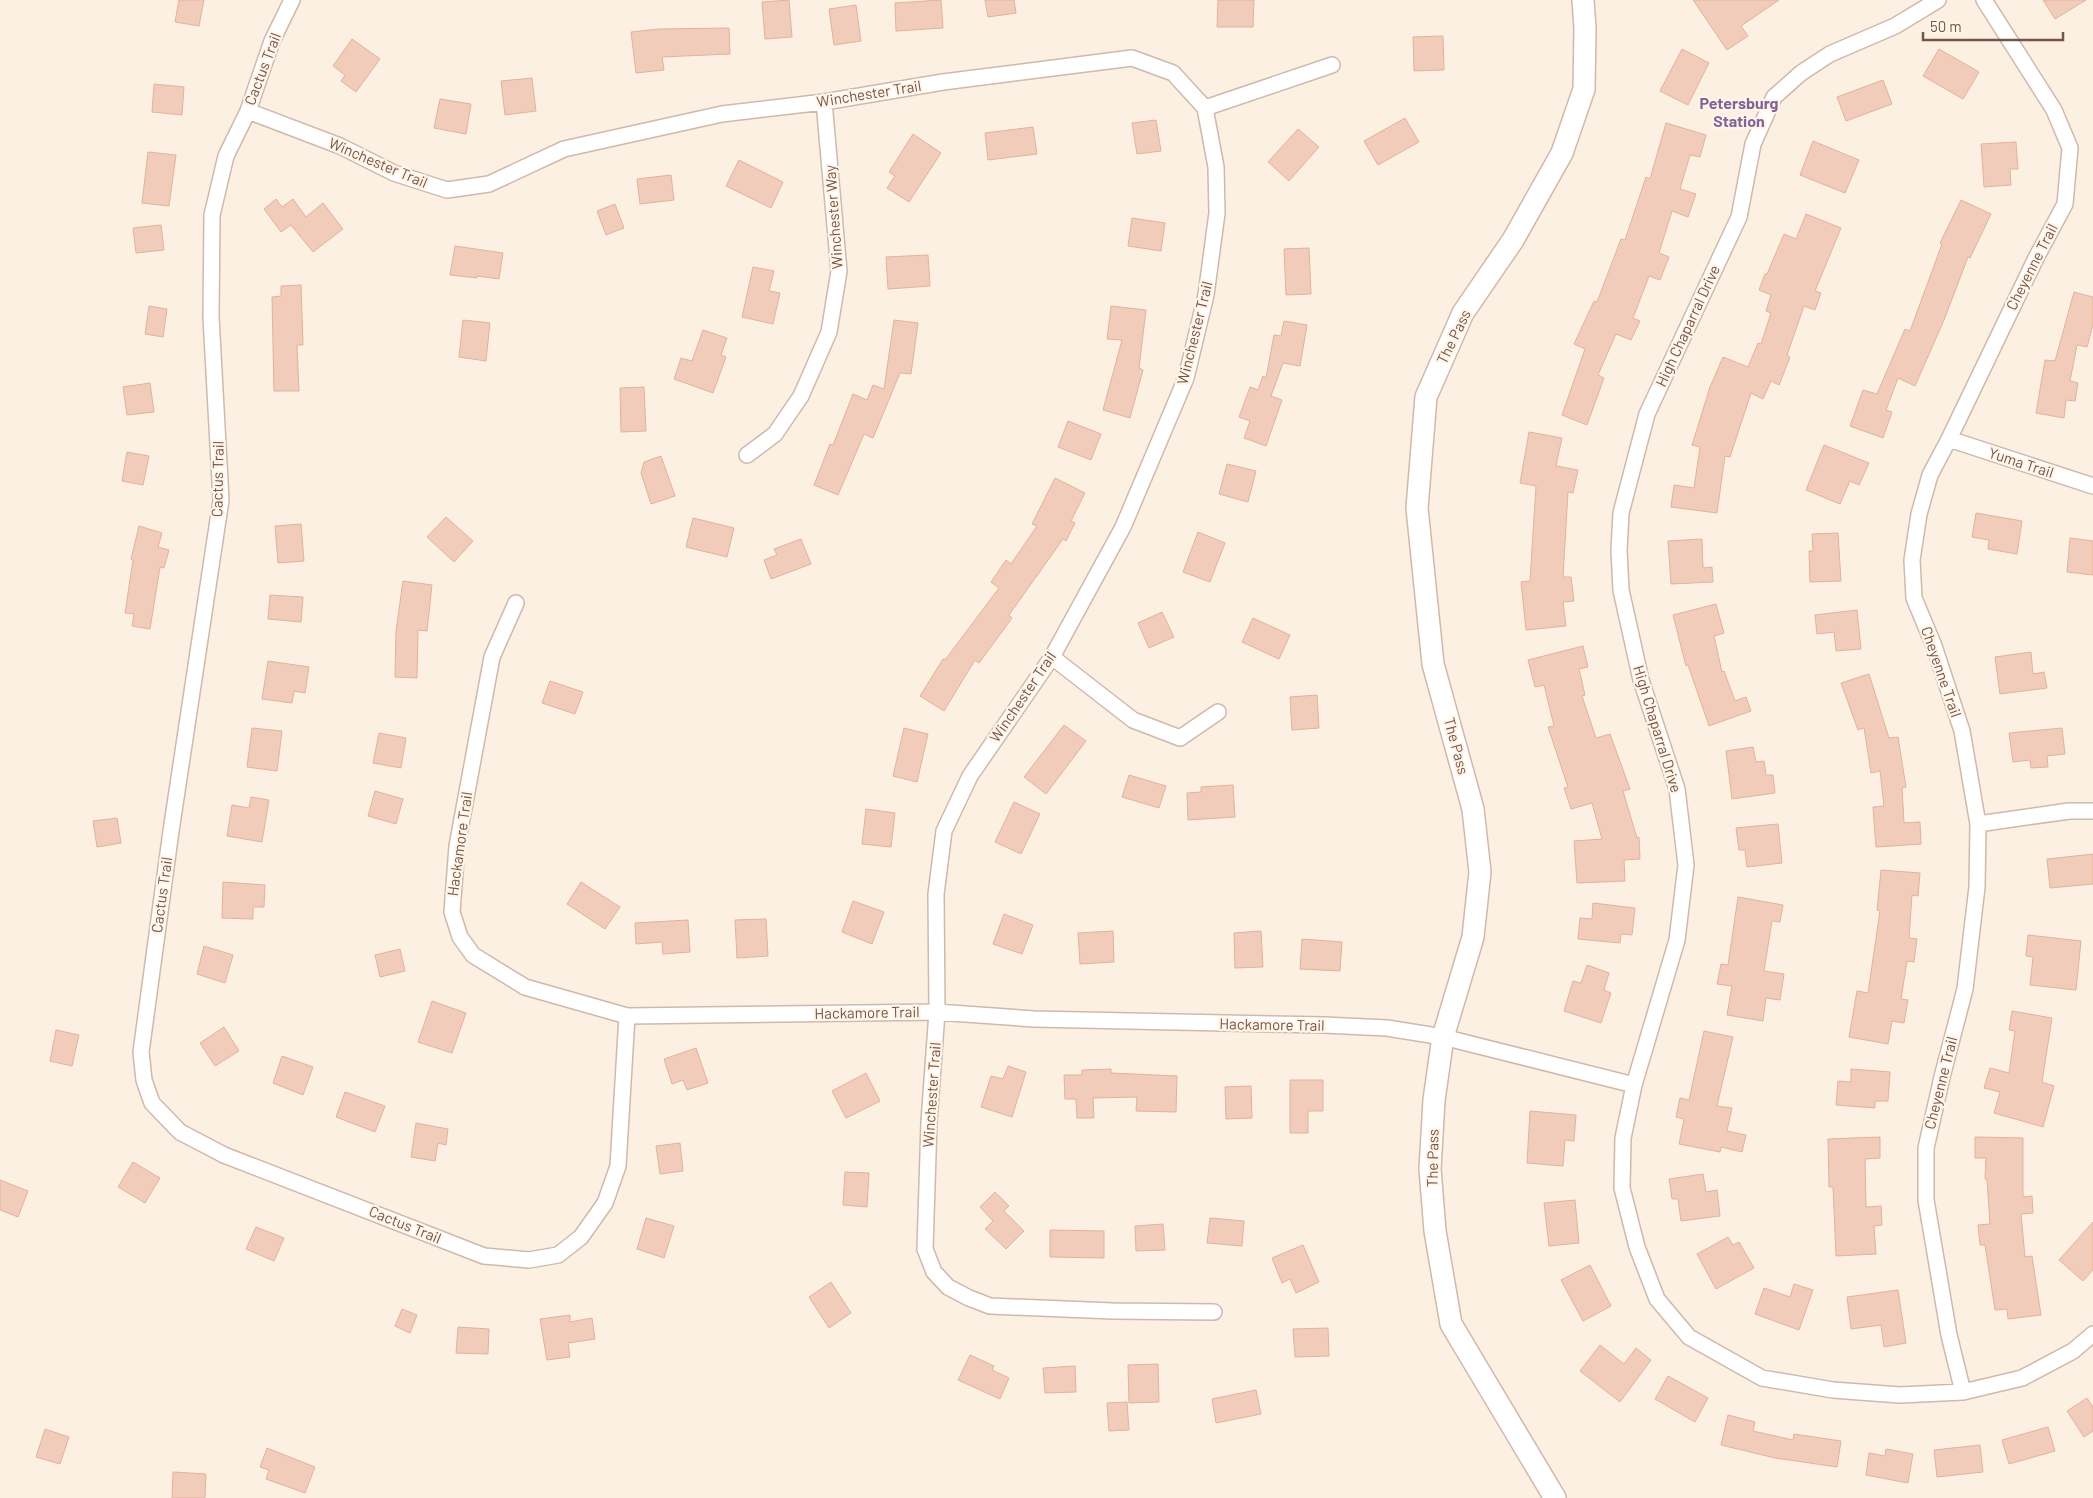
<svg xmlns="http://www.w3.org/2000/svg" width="2093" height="1498" viewBox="0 0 2093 1498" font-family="Barlow,sans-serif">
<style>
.building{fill:#f2ccba;stroke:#e4b19a}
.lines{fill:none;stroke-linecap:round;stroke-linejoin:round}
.street-casing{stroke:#cfb9ac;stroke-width:18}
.secondary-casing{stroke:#d3b8a9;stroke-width:24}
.street{stroke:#fff;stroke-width:15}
.secondary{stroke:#fff;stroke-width:21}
.labels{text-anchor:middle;stroke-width:4.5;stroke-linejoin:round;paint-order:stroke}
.street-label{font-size:15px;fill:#745549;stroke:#fff5e8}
.neighbourhood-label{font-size:16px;font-weight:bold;fill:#826498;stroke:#fff5e8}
</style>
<rect width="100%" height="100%" fill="#fcf0e2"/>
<!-- building -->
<path class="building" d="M179,0H204L199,26L175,22Z
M789,0L792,37L765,39L762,2Z
M941,0L943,28L896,31L895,3Z
M985,0H1014L1016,13L988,17Z
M1218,0H1254L1253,27H1217Z
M1693,0H1779L1741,26L1748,36L1727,50Z
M2043,0H2086L2055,19Z
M856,5L861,41L834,45L829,9Z
M729,28L730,54L662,57L664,70L636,73L631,32L659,29Z
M1443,36L1444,70L1414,71L1413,37Z
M352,39L380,59L356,92L341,81L345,75L333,66Z
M1682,49L1709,63L1688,105L1660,91Z
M1939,49L1979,72L1963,99L1923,76Z
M532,78L536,111L505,115L501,81Z
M1883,80L1892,104L1846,121L1837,97Z
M154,84L184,87L182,115L152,112Z
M440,99L471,104L466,134L434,128Z
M1405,118L1419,142L1378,165L1364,141Z
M1156,120L1161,151L1137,154L1132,123Z
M1666,123L1706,135L1700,157L1690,155L1680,189L1696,194L1688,217L1672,211L1659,253L1669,257L1660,280L1649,276L1633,318L1640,321L1631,340L1616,334L1598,375L1604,378L1587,425L1562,415L1585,349L1574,344L1594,301L1597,302L1621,239L1625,240L1646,177L1650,179Z
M1033,127L1037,154L988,160L985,133Z
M1298,129L1319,147L1289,181L1268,162Z
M913,134L941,153L909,202L887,188L895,176L889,172Z
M1813,141L1859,160L1845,193L1800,175Z
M2016,142L2018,169H2010L2011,185L1984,187L1981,144Z
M148,152L176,155L169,206L142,203Z
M739,160L783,182L771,208L726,186Z
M671,175L674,200L640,204L637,179Z
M276,199L282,207L293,199L306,217L323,203L343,229L313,252L291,225L281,232L264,209Z
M1961,200L1991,214L1970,258L1968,257L1944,320L1915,386L1898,378L1886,410L1892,412L1883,438L1850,426L1863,390L1877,394L1905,329L1910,331L1942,244L1940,243Z
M615,204L624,228L606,235L597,211Z
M1806,214L1841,228L1815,291L1821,293L1815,310L1804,306L1787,355L1790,357L1779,385L1771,381L1763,399L1751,393L1730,457L1725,456L1717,513L1671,507L1674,485L1694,488L1700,447L1692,445L1710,387L1723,357L1748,367L1758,343L1761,344L1771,313L1766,311L1771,295L1759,290L1765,274H1767L1784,234L1796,239Z
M1132,218L1165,223L1161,251L1128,246Z
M161,225L164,250L136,253L133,228Z
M455,246L503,253L499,279L477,276V278L450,275Z
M1309,248L1311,294L1286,295L1284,249Z
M928,255L930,286L888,289L886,257Z
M753,267L774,271L769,291L780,293L773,324L742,317Z
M301,285L303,345H297L299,391H274L272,297L281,296V286Z
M2074,292L2093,297V325L2087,347L2077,345L2070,381L2078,383L2075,401L2066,400L2064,418L2036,413L2045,360L2055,361Z
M149,306L167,309L163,337L145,334Z
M1111,306L1146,310L1139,368L1143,370L1130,418L1103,410L1122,340L1107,339Z
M463,320L490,323L486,361L459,357Z
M894,320L918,323L911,374L900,373L873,438L864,434L838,495L814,485L830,444L833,445L853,394L867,400L873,385L884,389Z
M1284,321L1307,325L1300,366L1283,363L1271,396L1282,400L1266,446L1244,438L1250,421L1239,417L1250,387L1258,390L1263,376L1266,378L1274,335L1281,336Z
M703,330L727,338L721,355L726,357L713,393L674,379L681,358L692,361Z
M150,383L154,412L127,415L123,387Z
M644,387L646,431L621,432L620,388Z
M1068,421L1101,434L1091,460L1058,447Z
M1529,432L1562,438L1556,466L1578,470L1573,493L1568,492L1563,577H1571L1574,601L1563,602L1566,626L1526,630L1521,582L1530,581L1536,486L1520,483Z
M1824,445L1869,463L1859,485L1850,481L1840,504L1806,490Z
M127,452L149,456L143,485L122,481Z
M661,456L675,496L651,504L641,473L644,462Z
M1227,464L1256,471L1248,502L1219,494Z
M1055,478L1085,493L1071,521L1075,523L1066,541L1063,539L1009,615L1012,618L979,663L975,660L944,711L920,696L943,659L945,660L999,588L991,582L1006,560L1011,564L1037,526L1032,524Z
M1976,513L2022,521L2017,554L1988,549L1989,540L1972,537Z
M446,517L473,541L454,562L427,537Z
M693,518L734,528L727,557L686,547Z
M301,524L304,561L278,563L275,526Z
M139,526L162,533L158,547L169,550L164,568L160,567L150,629L132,626L134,614L125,613L133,560L131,559Z
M1198,532L1225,543L1210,582L1183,572Z
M1838,533L1841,581L1810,582L1809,551H1813L1812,534Z
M2070,538L2093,541V575L2067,572Z
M801,539L811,564L771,579L764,560L777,555L774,549Z
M1702,539L1703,568L1712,567L1713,582L1671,584L1668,541Z
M403,581L432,585L427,631L418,630L417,678L395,677L396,631Z
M270,595L303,597L301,622L268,619Z
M1716,604L1724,633L1714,636L1722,672L1724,671L1735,701L1746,697L1751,711L1709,726L1688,665L1686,666L1673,615Z
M1857,610L1861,649L1836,651L1834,632L1817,634L1815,615Z
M1162,612L1174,637L1149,648L1138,623Z
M1253,618L1290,635L1279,659L1242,642Z
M1583,646L1588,667L1579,669L1585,695L1582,696L1596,738L1610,734L1630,789L1623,791L1637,838L1639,837L1640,859L1624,860L1625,881L1577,883L1574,841L1602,839L1592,803L1571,809L1564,788L1568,787L1548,727L1554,726L1544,685L1535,687L1528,660Z
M2031,652L2033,674L2044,672L2047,688L2000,694L1995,657Z
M268,661L309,667L305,693L294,691L292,703L262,699Z
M1869,674L1889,738L1898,737L1906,787L1902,788L1904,823L1920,822L1921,844L1876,847L1873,807L1884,806L1880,771L1871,773L1864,728L1858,730L1841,683Z
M550,681L583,692L575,714L542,703Z
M1317,695L1319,728L1292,730L1290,697Z
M1064,725L1086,741L1046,794L1024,777Z
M252,728L282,731L277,771L247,767Z
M904,728L928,734L917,782L893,776Z
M2062,728L2065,754L2047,756L2048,767L2031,768L2030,760L2013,762L2009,733Z
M379,733L406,738L401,768L373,763Z
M1753,747L1756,762L1764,761L1766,775H1773L1775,793L1732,799L1726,751Z
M1129,775L1166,786L1159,808L1122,797Z
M1233,785L1235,817L1188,820L1187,793L1201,792V787Z
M375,791L403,799L396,824L368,816Z
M251,797L269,800L262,842L227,836L232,805L249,808Z
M1014,802L1040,814L1021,854L995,842Z
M866,809L895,813L891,847L862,844Z
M117,818L121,843L97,847L93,821Z
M1778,824L1782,863L1747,867L1745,850H1739L1736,828Z
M2093,854V884L2050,888L2047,859Z
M1881,870L1920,873L1918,896L1912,895L1909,938L1917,939L1914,962L1907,961L1901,999L1908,1000L1904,1023L1892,1021L1888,1044L1849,1037L1857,991L1868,993L1880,911L1877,910Z
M223,882L265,885L264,907H253V919L222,918Z
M581,882L620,907L605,929L567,904Z
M1738,897L1783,905L1780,922L1772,921L1764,971L1784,974L1780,1000L1766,998L1763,1021L1727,1015L1732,986L1717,984L1721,964L1728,965Z
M853,901L884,912L872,944L842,932Z
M1593,903L1635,908L1632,935L1621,934L1620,943L1578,939L1580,918L1592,919Z
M1004,914L1033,925L1022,954L993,944Z
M766,919L768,956L737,958L735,920Z
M688,920L690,952L663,954L662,942L636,944L635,923Z
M1113,931L1114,962L1080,964L1078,933Z
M1261,931L1263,967L1235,968L1234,933Z
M2028,935L2081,941L2076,990L2030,985L2033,957L2026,956Z
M1302,939L1342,942L1340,971L1300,969Z
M204,946L233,955L225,983L197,974Z
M400,949L405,971L380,977L375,955Z
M1587,965L1609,973L1604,990L1611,993L1601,1023L1564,1011L1573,981L1581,983Z
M432,1001L466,1013L452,1053L418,1042Z
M2012,1011L2052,1018L2042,1082L2054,1086L2043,1127L1994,1113L2000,1092L1984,1088L1990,1068L2009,1073L2015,1031L2009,1030Z
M224,1027L239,1051L215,1066L200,1043Z
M56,1030L79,1035L72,1066L50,1061Z
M1704,1031L1733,1037L1717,1106L1732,1108L1727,1131L1746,1135L1742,1152L1721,1147L1720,1152L1679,1144L1684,1119L1676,1117L1680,1098L1689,1100Z
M696,1048L708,1083L687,1090L683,1080L672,1084L664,1059Z
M282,1056L313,1067L303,1095L273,1083Z
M1008,1066L1026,1072L1012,1117L981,1107L991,1076L1003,1079Z
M1111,1069V1073L1177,1076L1176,1112L1136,1111L1137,1097L1093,1098L1094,1118H1077L1076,1099H1065L1064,1075H1082V1070Z
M1851,1069L1890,1072L1888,1101H1875V1108L1836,1105L1838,1081L1851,1082Z
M866,1073L880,1101L846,1118L832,1091Z
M1290,1080H1323V1111H1308V1133H1290Z
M1251,1086L1252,1118L1226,1119L1225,1087Z
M345,1092L385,1106L375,1132L336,1117Z
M1530,1111L1576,1115L1574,1141L1565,1140L1563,1166L1527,1163Z
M416,1123L448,1129L446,1145L438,1143L435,1161L411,1157Z
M1880,1137V1158L1865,1159L1866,1207L1881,1206L1882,1225L1874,1226L1876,1254L1836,1256L1833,1187H1829L1828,1139Z
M1975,1137L2023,1138V1197L2032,1196L2033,1213L2021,1214L2025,1257L2032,1256L2041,1315L2008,1319L2007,1309L1995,1310L1985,1245H1980L1978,1225L1990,1224L1987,1179H1985L1986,1158H1975Z
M680,1143L683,1171L660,1174L656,1146Z
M133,1162L160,1178L145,1203L118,1187Z
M845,1172L869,1173L867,1207L843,1205Z
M1703,1174L1706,1192L1717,1190L1720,1216L1681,1221L1678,1199H1672L1669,1179Z
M0,1180L28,1191L18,1217L0,1210Z
M995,1192L1009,1206L1004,1211L1024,1231L1006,1249L985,1229L993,1221L980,1207Z
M1575,1200L1579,1243L1549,1246L1544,1203Z
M646,1218L674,1226L664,1258L637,1249Z
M1210,1218L1244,1221L1242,1246L1207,1243Z
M2093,1222V1270L2083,1281L2059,1260Z
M1163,1224L1165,1250L1136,1251L1135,1226Z
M256,1227L284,1238L274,1261L246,1249Z
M1050,1230L1104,1231V1258L1050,1257Z
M1728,1237L1733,1245L1739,1242L1754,1268L1716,1289L1697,1254Z
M1303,1245L1319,1282L1296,1293L1290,1279L1282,1283L1272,1258Z
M1590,1265L1611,1306L1583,1321L1561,1280Z
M831,1282L851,1313L829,1328L809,1297Z
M1794,1284L1813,1290L1799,1330L1755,1314L1764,1288L1790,1297Z
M1898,1290L1906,1343L1884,1347L1881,1325L1851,1329L1847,1297Z
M402,1309L417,1315L410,1333L395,1326Z
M570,1315V1322L592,1318L595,1339L568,1343L570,1357L547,1360L540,1319Z
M458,1327L489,1329L488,1354L456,1353Z
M1328,1328L1329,1356L1295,1357L1293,1329Z
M1600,1345L1624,1364L1636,1348L1651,1360L1620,1402L1580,1371Z
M970,1355L994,1366L992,1370L1009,1378L1000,1399L958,1380Z
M1158,1364L1159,1402L1129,1403L1128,1365Z
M1075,1366L1076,1392L1045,1393L1043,1368Z
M1668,1376L1708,1398L1695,1422L1655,1399Z
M1256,1390L1261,1414L1216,1423L1212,1399Z
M2087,1398L2093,1407V1431L2084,1437L2067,1411Z
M1127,1402L1129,1430L1109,1431L1107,1403Z
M1728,1415L1755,1422L1753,1431L1793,1440L1794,1434L1841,1441L1837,1467L1775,1458L1721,1445Z
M2048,1427L2055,1451L2009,1464L2002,1440Z
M45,1429L69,1437L60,1464L36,1457Z
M1980,1445L1983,1472L1937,1477L1934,1450Z
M267,1448L315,1467L305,1493L266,1479L269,1470L260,1467Z
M1886,1449L1913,1454L1908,1483L1866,1475L1869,1453L1885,1456Z
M173,1472L206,1474L205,1498H172Z"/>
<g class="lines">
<!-- street casing -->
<g class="street-casing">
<path id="street" d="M292,0L272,41L248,111L226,156L212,215L211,317L221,500L171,831L141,1052L144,1080L152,1103L180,1132L224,1155L484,1256L529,1260L558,1255L581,1237L605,1203L618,1166L627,1016
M1938,0L1895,26L1830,54L1801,73L1774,97L1753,144L1739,217L1647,414L1621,513L1619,550L1621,590L1641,680L1677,789L1686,865L1677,940L1634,1085L1623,1138L1622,1188L1637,1247L1657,1299L1689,1337L1762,1378L1833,1390L1900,1395L1963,1392L2022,1378L2073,1351L2093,1334
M1205,108L1332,65
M248,111L340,146L394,173L447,190L489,184L564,149L722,114L824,102L943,82L1132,58L1173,73L1205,108L1216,167L1217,213L1206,295L1186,378L1123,527L1052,657L970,776L944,831L936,894L937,1012L929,1122L925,1249L934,1272L948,1287L969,1298L990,1306L1113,1311L1214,1312
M1949,439L2093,486
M747,455L775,434L801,396L829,332L839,271L824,102
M516,603L492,657L457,846L452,912L460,937L473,955L525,987L627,1016L937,1012L1034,1019L1324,1025L1387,1028L1443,1037L1634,1085
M1052,657L1133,720L1180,738L1218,712
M1978,824L2069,811H2093
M1963,1392L1949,1335L1926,1200V1148L1942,1077L1965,989L1977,887L1978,824L1962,731L1934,646L1914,598L1912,560L1919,514L1930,475L1949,439L2036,258L2065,204L2070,148L2054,110L1984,0"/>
</g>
<!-- secondary casing -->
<g class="secondary-casing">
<path id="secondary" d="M1555,1498L1451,1324L1435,1231L1430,1169L1434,1100L1443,1037L1473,937L1480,872L1473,809L1433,664L1417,508L1426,397L1463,313L1513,240L1562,153L1584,89L1585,28L1583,0"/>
</g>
<!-- street -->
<use href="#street" class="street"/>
<!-- secondary -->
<use href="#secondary" class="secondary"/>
</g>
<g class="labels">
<!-- street labels -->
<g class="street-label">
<text transform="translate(263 69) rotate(-69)" y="5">Cactus Trail</text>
<text transform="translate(869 94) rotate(-9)" y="5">Winchester Trail</text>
<text transform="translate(378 163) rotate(23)" y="5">Winchester Trail</text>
<text transform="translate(834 217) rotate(-94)" y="5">Winchester Way</text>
<text transform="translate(2032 267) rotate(-63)" y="5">Cheyenne Trail</text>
<text transform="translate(1688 326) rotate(-65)" y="5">High Chaparral Drive</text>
<text transform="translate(1195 333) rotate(-76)" y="5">Winchester Trail</text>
<text transform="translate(1454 337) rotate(-64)" y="5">The Pass</text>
<text transform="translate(2021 463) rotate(18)" y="5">Yuma Trail</text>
<text transform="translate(218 479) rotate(-89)" y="5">Cactus Trail</text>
<text transform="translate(1941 672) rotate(71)" y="5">Cheyenne Trail</text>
<text transform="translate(1023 697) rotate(-56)" y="5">Winchester Trail</text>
<text transform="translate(1657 729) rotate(73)" y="5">High Chaparral Drive</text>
<text transform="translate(1456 746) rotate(75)" y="5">The Pass</text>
<text transform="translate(460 844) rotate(-82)" y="5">Hackamore Trail</text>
<text transform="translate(162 895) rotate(-82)" y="5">Cactus Trail</text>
<text transform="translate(867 1013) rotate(-1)" y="5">Hackamore Trail</text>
<text transform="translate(1272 1025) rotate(1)" y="5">Hackamore Trail</text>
<text transform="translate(1941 1083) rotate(-76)" y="5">Cheyenne Trail</text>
<text transform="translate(932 1095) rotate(-86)" y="5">Winchester Trail</text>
<text transform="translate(1433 1158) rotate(-89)" y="5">The Pass</text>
<text transform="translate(405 1225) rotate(22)" y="5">Cactus Trail</text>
</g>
<!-- neighbourhood labels -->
<g class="neighbourhood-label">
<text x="1739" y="109">Petersburg<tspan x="1739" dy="18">Station</tspan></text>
</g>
</g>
<!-- scale -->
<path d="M1923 32v8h140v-8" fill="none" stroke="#745549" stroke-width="2.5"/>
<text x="1930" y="32" font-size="15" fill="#745549" stroke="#fff5e8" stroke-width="4" paint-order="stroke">50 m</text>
</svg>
